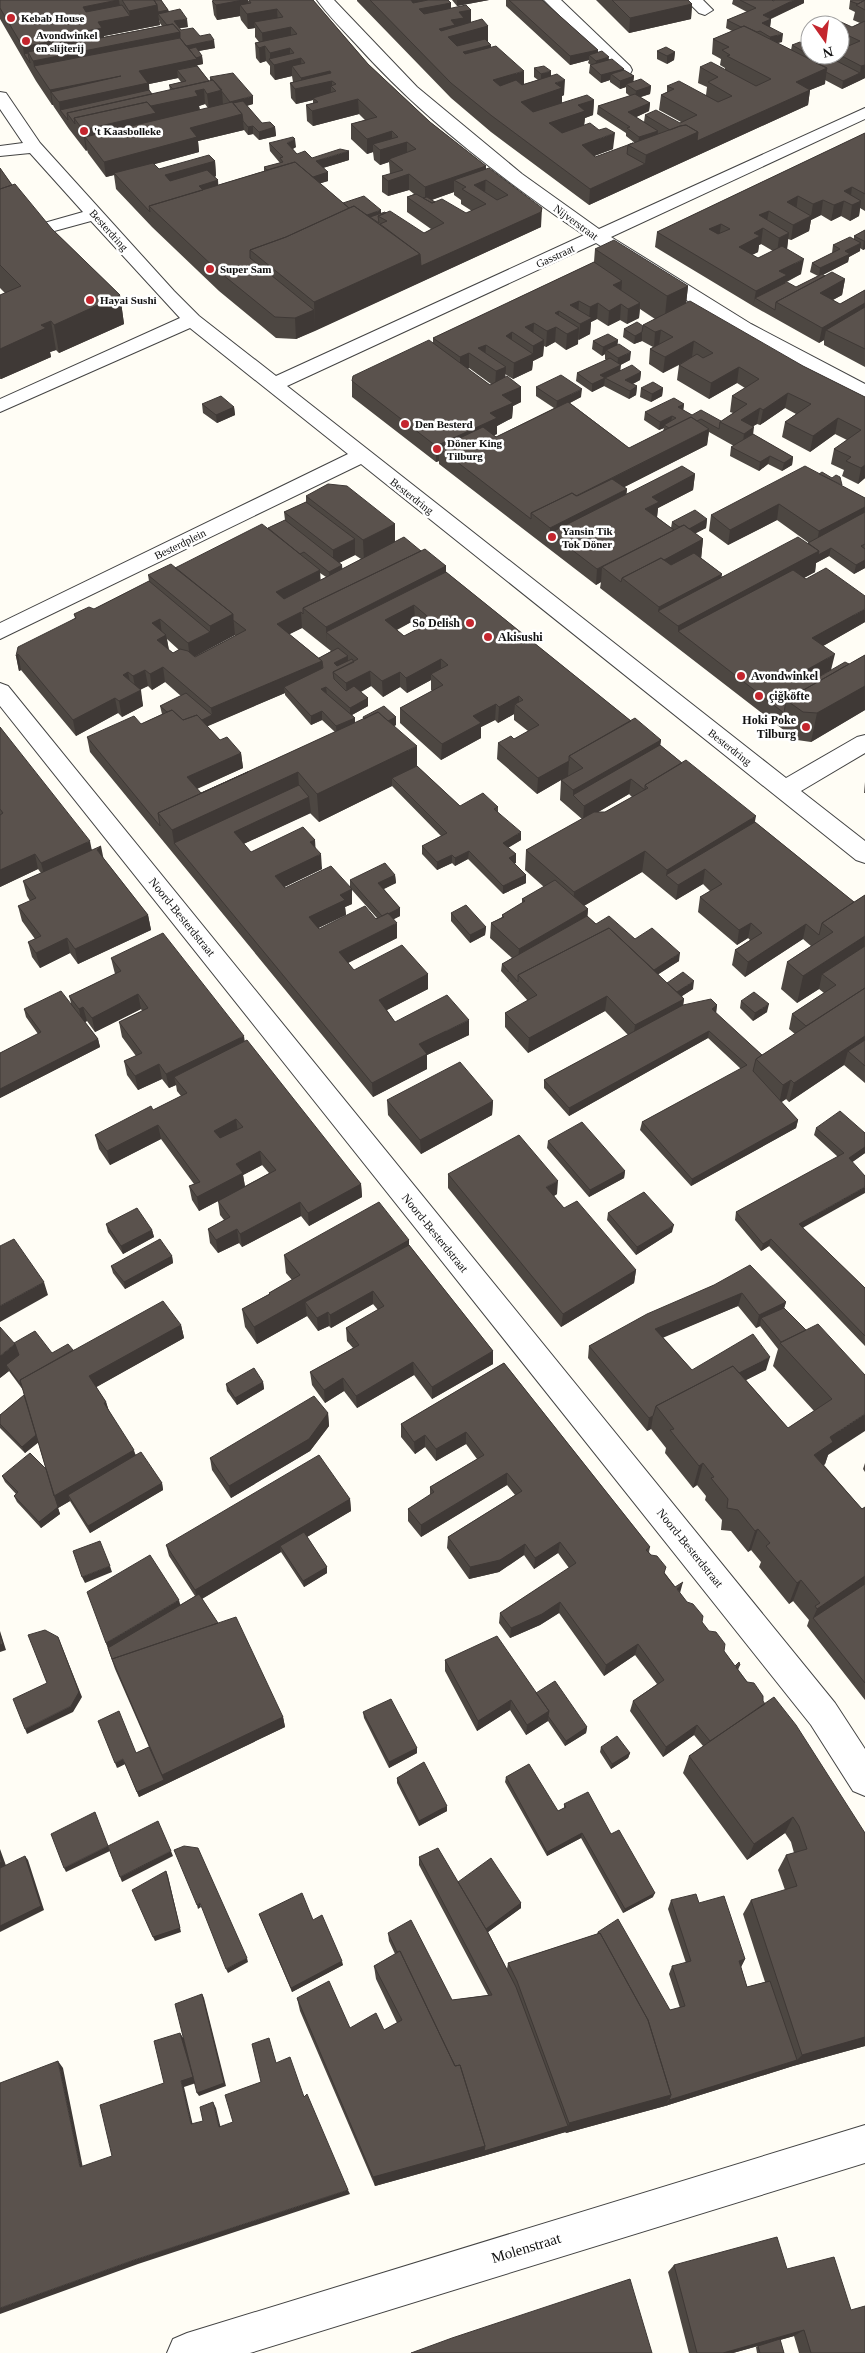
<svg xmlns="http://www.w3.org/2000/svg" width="865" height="2353" viewBox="0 0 865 2353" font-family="'Times New Roman',serif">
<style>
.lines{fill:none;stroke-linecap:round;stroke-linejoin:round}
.minor-casing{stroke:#444;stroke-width:2}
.minor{fill:#fff;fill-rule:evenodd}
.wall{fill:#4d4742;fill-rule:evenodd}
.shaded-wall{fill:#3f3936}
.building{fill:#5a524d;stroke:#3f3936;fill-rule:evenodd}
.poi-dot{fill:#c4262e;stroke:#fff;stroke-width:2}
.labels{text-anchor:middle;stroke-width:5;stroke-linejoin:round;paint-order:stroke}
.far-poi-label{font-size:11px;font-weight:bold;fill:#111;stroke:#fff;text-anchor:start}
.far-street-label{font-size:11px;fill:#111;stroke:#fff}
.poi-label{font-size:12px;font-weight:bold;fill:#111;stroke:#fff;text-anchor:start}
.street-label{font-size:12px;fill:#111;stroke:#fff}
.near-street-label{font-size:15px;fill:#111;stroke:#fff}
</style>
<rect width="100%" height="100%" fill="#fffdf5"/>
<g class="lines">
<!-- minor casing -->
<g class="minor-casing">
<path id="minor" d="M317,0H334L417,87L522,174L599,229L865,108V119L611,237L751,324L865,384V398L797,365L737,332L596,243L287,386L786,778L857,737L865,735V753L801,791L865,841V863L856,860L361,464L0,639V623L348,454L190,328L0,412V399L180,318L91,221L36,236L30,235L27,231L30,227L83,212L30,153L0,156V146L23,143L0,109V92L6,93L40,143L174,291L199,316L276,376L584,235C502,179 421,117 355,43C342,29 328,15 317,0Z
M544,0H561L630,66L632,70L630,74H618Z
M686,0H703L713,10L705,15L699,13Z
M0,683L8,686L835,1703L865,1749V1796L853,1791L811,1725L0,706Z
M865,2125V2163L250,2353H167L173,2339L187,2333Z"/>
</g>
<!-- minor -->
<use href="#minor" class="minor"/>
</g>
<!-- wall -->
<path class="wall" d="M0,0H161L169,11L188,27L179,28L181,30L200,36L215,48L198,51L202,56L203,64L197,65L209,81H210V77L253,104L247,106L262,123L275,127L276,136L259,140L253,134L248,135L244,130L198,141L199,152L154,164L159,169L215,161L216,176L215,177L218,185L264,171V167L280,163L270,151L269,143L296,147L293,149L297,154L312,158L349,160L323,168L328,181L320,183L343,203L381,213L424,233L431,229L407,212V197L414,194L409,190L388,196L382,192V176L390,174L389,162L380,165L374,160L373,152L367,154L351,139V124L365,120L359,114L313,126L307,121L306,105L313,103V100L296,104L291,98L290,83L293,82L292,76L275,80L270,74V66L266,61L260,63L256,58L255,43L259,42L255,37V28L248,29L241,20L240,16L217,20L214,15L212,1L313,0L368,64L430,122L486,166V169L541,223V227L296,339L276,338L219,291L152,227L116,189L114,175L106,177L88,153L87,150L86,151L69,129L54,107L53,105H52L36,81L0,19ZM159,20V22L162,26L104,37V36L160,25ZM178,78L181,82L169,85L170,90L152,94L149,90V84ZM205,104L208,108L200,110L199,106ZM454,192V195L461,200V204L472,211L466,213L435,202L432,200Z
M357,0H448L451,3V8L471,10V22L488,41H487L491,47L524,84L538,80L534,77V68L551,76L564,95L562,96V103L594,100L593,115L585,118L584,125L613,149L594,156L595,157L635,143L626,136V133L597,114L598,106L630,96L626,93V87L620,89L610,82V80L601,83L589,73L590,65H591L588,63L589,60L570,65L506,6V0H542L598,50V52L624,69V70L634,76L633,82L651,86L650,94L640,97L650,103L649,111L636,117L644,122L645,115L680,123L681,122L659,110L661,95L667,92V86L706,95L707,87L698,83L700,67L725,70V68L720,65L721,59L712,54L713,39L732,31L726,28L727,20L747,12L732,4L733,0H772L804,3L771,19L770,27L782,42L777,43L791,50L792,45H806L807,38L810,36V55H840V25L852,27L860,23L853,20L855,12L849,9L850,1L865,0V78L842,89L825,80V84L810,90L808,105L589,205L491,132L451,98L357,1Z
M452,0H489L457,6Z
M596,0H688L692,4L691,19L629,33Z
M657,51L675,52L674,60L667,64L657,59Z
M865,133V211L860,208L859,216L850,221L841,216L831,221L821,215L811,220L809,231L791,240L788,239L787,249L801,274L785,283L796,287L818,276L810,272L812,263L832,253L833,245L854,239V236L865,230V249L863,250L860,248V251L849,257L848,262L822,275L825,276L845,279L842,295L833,300L840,304L865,290V367L824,345V340L819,343L753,306L655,247L657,232ZM761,244L773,251L758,258L752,255L758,252L759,245Z
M0,168L12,185L52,229L120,295L124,324L59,353L56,350L50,352L51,357L1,379H0V295L5,293L0,288Z
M595,249L688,286L686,303L803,366L865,397V478L858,484L842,476L844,470L831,464L834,449L847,440L835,434L810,452L782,437L785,422L796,414L785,408L760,425L757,424L753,426V434L793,457L792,465L782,471L768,464L759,471L730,456L731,447L734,446L709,432L707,445L624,487L627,489L626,494L695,474L693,490L658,508L657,517L671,528L672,522L707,519L706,528L695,533L703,539L701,558L722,574L721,577L809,543L777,520L728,545L709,531L711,515L842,486L865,498V568L854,574L829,556L816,563L815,572L804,578L865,622L823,646L831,670L811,681L849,664L865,655V710L811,742L797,740L781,728L600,588L601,582L596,585L439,464V461L436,462L352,397V381L433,343V338L594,262ZM640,309L655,319L643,325V326L624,329L623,337L634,344L642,341L653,347L650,349L649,364L663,373L679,365L677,380L709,399L737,383L745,388L732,396L730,412L733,413L721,421L692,415L683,410L684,404L645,412L644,420L659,430L664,428L663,431L629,448L570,403L581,397L536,387V396L554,408L496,437L494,435L497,434V426L512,418L513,406L521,402V387L505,377V374L513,379L532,370L533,361L543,356L544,346L546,347L555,342L566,350L578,344V340L590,334L591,322L597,319L608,326L620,320L627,324L639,318ZM469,368L491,384L490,385L468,369Z
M618,340L617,345L630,360L620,365V371L641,372L640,380L633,384L637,386L636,395L629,399L604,386V381V386L592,392L576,381L577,373L606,360L605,359V354L602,356L592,349L593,341Z
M641,388H663L662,396L651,402L640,397Z
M202,404L234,407L235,415L217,423L203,413Z
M306,496L395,524V542L421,551L446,566V572L631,721L661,740L660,745L854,902L865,895V1083L844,1065L789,1102L786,1099L781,1102L798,1120L796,1128L691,1186L640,1130L642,1122L741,1069L708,1038L569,1116L544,1088V1080L628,1035L605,1011L528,1053L505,1027V1013L528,1001L501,971L502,964L512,958L490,938L491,923L502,917V915L522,903V899L544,887L525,870L526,850L582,819L560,800L561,780L537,794L497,759L498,743L514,739L528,731L514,720V714L498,723L495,720L481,727V738L441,760L400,723V708L432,691L431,690V680L407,693L400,687L383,697L371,686L361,692L368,698V706L352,715L355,718V723L363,719V717H396V725L394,726L417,766L460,806L498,807V812L521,840L508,848L516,854V863H514L526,875V883L503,894L468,859L455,866L452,863L437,870L422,854V846L441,836L392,786L319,822L310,813L243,844L251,852L315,840V848L322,869L284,887L285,888H350V880L395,875L396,883L384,889L400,908V916L393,919L397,938L348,963L354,970L428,974V989L387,1010L395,1022L469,1035L427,1055V1069L373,1097L90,752L87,737L141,724L162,714L160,706L181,696L165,682L152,690L148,686L140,689L143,706L122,717L118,713L76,736L21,670L19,671L16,656L75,618L74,614L94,609L149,581L148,575L175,568L268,528L285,520L284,512L306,502ZM355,555L361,559L342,569V565L339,563ZM320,573L326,577L320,580ZM415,620L422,627L404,636L397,630ZM302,628L331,651L319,658L289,634ZM235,635V636L194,657ZM167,639L179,650L173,653L169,650ZM285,693V695L311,725L322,720L335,732L201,793L197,789L243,768L241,753L220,740L207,726ZM629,794L632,797L605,812H598ZM642,872L676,900L703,884L710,891L700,897L698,912L737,945L748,938L750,940L735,950L732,965L745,977L803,939L811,946L787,962L781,989L797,1003L819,989L824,993L792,1014L789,1029L795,1034L762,1055L716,1013L717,1005H683L684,999L682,996L693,989L667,983L658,974L679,961L635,939L596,924L587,916L588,909L584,906ZM352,890L377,918L319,929L318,928L346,915L345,907L352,904Z
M0,727L92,850L104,859L148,915L151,930L78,964L70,953L40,968L32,957L28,942L35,939L22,921L18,906L30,901L27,896L23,881L41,873L38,869L0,887Z
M865,782V793H864Z
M451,913L486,927L485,935L470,943L451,921Z
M111,958L244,1041L361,1184L362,1197L309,1226L301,1216L242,1247L239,1243L218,1253L210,1243L208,1229L224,1220L220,1215L218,1201L199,1211L192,1200L189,1186L194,1184L161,1139L110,1165L99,1149L95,1135L153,1110L181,1096L177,1091L176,1085L169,1088L162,1079L138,1090L127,1075L124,1061L136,1056L122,1037L119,1022L142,1011L141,1009L95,1032L87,1021L85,1022L98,1039L100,1047L0,1098V1053L38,1034L26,1017L24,1009L71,1003L69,996L115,974ZM262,1165L269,1173L245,1186L243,1175Z
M741,1001L767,1012L753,1021L740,1008Z
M387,1100L493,1101L492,1115L421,1154L388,1115Z
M816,1128L865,1133V1153L852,1162L803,1228L865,1288V1346L769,1246L761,1251L735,1220L736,1212L838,1157L814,1135Z
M548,1141L625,1171L624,1178L589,1197L547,1148Z
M448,1174L557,1194L554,1196L564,1208L636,1270L634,1283L561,1327L448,1188Z
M608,1213L672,1232L636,1255L607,1220Z
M106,1224L152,1230L154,1237L123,1254L108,1232Z
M409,1240V1245L493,1351V1364L432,1399L414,1375L357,1408L344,1391L325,1403L312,1385L310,1372L353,1348L347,1341L346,1328L378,1310L373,1304L331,1328L329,1326L318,1331L307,1316L257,1344L245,1327L242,1309L269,1294V1293L292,1280L286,1273L284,1255Z
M172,1256L173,1263L125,1289L113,1273L111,1266Z
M714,1285L786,1302L784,1308L806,1330L865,1375L828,1455L825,1464L824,1465L862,1509L865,1507V1700L807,1626L809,1620L793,1601L789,1604L759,1567L761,1562L751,1550L748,1552L731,1531L721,1530L722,1520L705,1500L706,1496L697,1485L693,1488L665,1453L666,1448L651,1429L647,1431L588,1358L589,1346ZM738,1306L756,1328L760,1326L778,1349L773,1366L814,1411L788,1428L746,1380L766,1370H692L663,1337Z
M181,1325L184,1338L96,1387L106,1402L109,1411L136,1455L162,1483L163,1490L90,1533L70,1501L58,1508L60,1514L41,1528L17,1502L14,1496L16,1494L5,1482L2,1476L46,1469L38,1442L25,1453L0,1428V1415L24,1395L23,1390L9,1371L0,1378L14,1343L52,1353L73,1350Z
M504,1363L650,1547L649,1552L735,1666L740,1665L738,1670L865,1833V2046L793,2066L665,2106L566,2133L565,2132L483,2156L375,2186L300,2011L297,1998L350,2028L384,2030L397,2023L376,1979L374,1966L395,1954L389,1941L388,1933L452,2000L488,1995L419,1865V1857L458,1882L521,1903V1908L488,1932L507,1969L508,1963L597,1934L598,1932L670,2010L680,2008L669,1974L672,1966L686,1963L668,1909L671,1900L699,1903L745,1959L741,1967L747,1987L765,1982L743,1914L751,1900L785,1890L778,1870L786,1855L794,1853L791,1842L785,1833L747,1860L683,1773L689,1756L703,1746L694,1735L663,1757L630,1711L633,1701L657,1684L635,1655L604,1676L559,1613L540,1625L510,1638L499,1623L500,1613L569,1568L558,1553L534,1569L524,1555L499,1572L469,1579L447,1548L448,1537L515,1495L507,1485L421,1537L408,1521V1509L430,1495V1487L477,1459L466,1444L436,1461L425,1447L415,1454L401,1437V1424Z
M263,1382L264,1389L237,1405L227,1391L226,1384Z
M328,1413L329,1426L310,1451L231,1498L212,1470L210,1458Z
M865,1463V1472L863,1469Z
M350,1499L351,1511L307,1537L327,1567V1573L304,1587L281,1552L202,1599L218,1623L283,1717L285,1727L139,1797L125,1764L117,1768L136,1753L149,1747L115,1669L106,1643L180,1605L195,1596L169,1556L166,1545Z
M445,1660L536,1693L587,1727L586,1733L565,1746L548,1721L526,1735L510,1710L477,1731L445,1671Z
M363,1712L417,1748V1753L389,1768L364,1718Z
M601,1747L630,1753L628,1758L611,1769L600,1752Z
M506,1777L558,1811L564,1808V1804L611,1834L653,1897L623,1913L581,1838L547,1856L505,1782Z
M397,1778L447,1811L419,1826L397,1783Z
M259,1914L313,1920L343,1965L292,1992Z
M674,2265L787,2269L851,2310L865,2353H799L794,2336L780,2340L784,2353H757L756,2347L758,2346L733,2353H689L668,2272Z"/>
<!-- shaded-wall -->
<path class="shaded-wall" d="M119,0L121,15L85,22L83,7Z
M234,0H248L249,14L240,5V16L217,20L216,5Z
M408,0H444L451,3L450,17L409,12Z
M457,0H489L457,6Z
M794,0H804V3L763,22L771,19L770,27L761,31L763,15Z
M692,4L691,19L629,33L630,18Z
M157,5L168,10L169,18L158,14L160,25L104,36V43L28,52L29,61L24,54L25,62L23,47L81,32L98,22L130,16L129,11Z
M277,9L278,24L254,22L255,28L248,29L247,14Z
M471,10V25L488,26V41L448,52L439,29L451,20L459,12Z
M187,19L188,27L175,29L174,21Z
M291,27V42L265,47L266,61L260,63L259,48L263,47L262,33Z
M180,32L182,53L34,66L35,71L33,61Z
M783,34L782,42L769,45L770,37Z
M847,35L845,50L841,52L844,37Z
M214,40L215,48L188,53L183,46Z
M491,45V60L462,67L463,52Z
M290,48V61L301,58L302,74L292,66V76L275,80L274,65L270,60V53Z
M598,50L597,58L589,55V60L570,65V56Z
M675,52L674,60L667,64V56Z
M202,56L203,64L177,70L178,78L149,84L150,98L67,113L60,110L59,102L51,92L53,105H52L50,90L139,71Z
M609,57L608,65L595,69L596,61Z
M865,65V78L859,81L861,66Z
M827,68L825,84L810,90L808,105L589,205L590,189L645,164L646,155L796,82Z
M624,69L623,77L611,74L610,80L601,83V75Z
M330,71V81H332V87L331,86V96L313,98V100L296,104L295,89L302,88L301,78Z
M524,71V86L492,95L493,80Z
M551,71V80L541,82V74Z
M860,73L859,81L842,89L843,81Z
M634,76L633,84H626V87L620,89V81Z
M565,80L564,95L562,96V104L520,117L521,102L555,83Z
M651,86L650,94L635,99L636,91Z
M204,89L205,104L199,106L200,111L85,137L87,150L86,151L83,130L177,95Z
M222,90L223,106L209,109L207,94Z
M253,96V104L232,109L230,106V102Z
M358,99L359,114L313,126L312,111Z
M594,100L593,115L585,118L584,126L548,138L549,123L578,105Z
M650,103L649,111L628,121V112Z
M242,114L244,130L198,141L199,152L115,175L114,173V175L106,177L104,162L190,128Z
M253,126V134L248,135V127Z
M275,127L276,136L259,140V132Z
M392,131V146L407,142V157L389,159V162L380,165V150L373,144V152L367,154V139Z
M658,131L657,139L638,145L639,137Z
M615,133L613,149L581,161L582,145Z
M295,139L296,147L288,151L287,143Z
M349,151V160L316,170V161Z
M215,161L216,176L166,190L165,175Z
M486,166L485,196L466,187L454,180V192L425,202V187Z
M328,172V181L303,189L302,180Z
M409,174V190L388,196V181Z
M218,180L219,196L192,211L199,186Z
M852,187L850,203L844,201L841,216L831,221L834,205L844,191Z
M798,196L796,212L787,202Z
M823,200L821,215L811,220L809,231L791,240L793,225L811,216L813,204Z
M861,201L859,216L850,221L852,205Z
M542,208L541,227L315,331L314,302L420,254Z
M381,210V218L378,216L256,256Z
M769,211L766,226L759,215Z
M721,224L719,239L709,229Z
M763,228L761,244L759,245L758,252L737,262L739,247L754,233Z
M789,233L787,249L777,253L779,238Z
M864,241H865V249L863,250Z
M861,243L860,251L849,257L848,262L819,277L820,268L845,251Z
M804,259L801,274L785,282L784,291L755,298L753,306L756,291L779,271Z
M845,279L842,295L817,308L789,310Z
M622,281L621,296L613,285Z
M688,286L685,314L664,325L667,296Z
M120,295L124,324L59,353L54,325Z
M579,301L578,316L570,305Z
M598,303L597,319L591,322L590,334L579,340L580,324L589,320L590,307Z
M640,303L639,318L627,324L628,309Z
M865,303V317L826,330L824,340L819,343L822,328Z
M621,304L620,320L608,326L609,311Z
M314,310L315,331L296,339L295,318Z
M559,311L558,326L556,327L555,342L546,347L547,331L555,313Z
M51,321L56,350L50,352L51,357L1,379L0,375V349L41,325Z
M534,323L533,338L525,327Z
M579,328L578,344L566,350L567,334Z
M661,330L659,345L654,348L655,332Z
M512,332V348L506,336Z
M642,332V341L634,344L635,336Z
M544,340L543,356L533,361L532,370L513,379L514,363L533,354V346Z
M618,340L617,349L606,350L605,354L602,356L603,347Z
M694,341L692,357L663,373L665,357Z
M486,345L485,360L478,348Z
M631,352L630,360L617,367L618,358Z
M469,353V368L460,372V357Z
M621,365L620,374L605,378L604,386L592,392V384L600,375Z
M506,367L505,383L495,387L496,371Z
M739,367L737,383L709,399L711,383Z
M641,372L640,380L624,388L625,380Z
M637,386L636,395L629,399L630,391Z
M521,387V402L513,406L512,418L497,426V434L449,456L439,448V461L436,462V446L490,413L502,395Z
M663,388L662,396L651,402L652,394Z
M582,389L581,397L556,410L557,401Z
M788,393L785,408L760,425L763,410Z
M684,404L683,412L678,407Z
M234,407L235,415L217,423L216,415Z
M760,408L757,424L742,433L741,420Z
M672,416L671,424L664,425V428L659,430L660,422Z
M838,418L835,434L810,452L813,436Z
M754,427L752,443L742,450L744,434Z
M709,429L707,445L548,526L536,517Z
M770,456L768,464L759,471L760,462Z
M793,457L792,465L782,471L784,463Z
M865,465V478L858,484L861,468Z
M695,474L693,490L658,508L657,517L645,509L652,497Z
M627,489L625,510L550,533V528Z
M779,504L777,520L728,545L730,530Z
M865,507V521L816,547L819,531Z
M707,519L706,528L683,540L684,531Z
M395,524V545L364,561L363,540Z
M355,539V555L333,566V550Z
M703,539L701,560L624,580Z
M831,548L829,556L816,563L815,572L689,640L678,631V626L819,551Z
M865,560V568L854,574L856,565Z
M342,565L343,574L330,581L329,572Z
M446,566V587L326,632L327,648L326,627Z
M602,567L601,582L596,585L597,569Z
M320,570L321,585L278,608L276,592Z
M722,574L718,599L658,611L659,607Z
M414,605L415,620L386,635L385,620Z
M865,609V622L809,654L812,638Z
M301,612L302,628L278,640L277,624Z
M233,614L235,635L190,659L188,643L210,632V626Z
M160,619L162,635L152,623Z
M166,635L169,651L157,640Z
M18,654L21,670L19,671L16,656Z
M835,654L831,670L798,689L801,673Z
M348,656V664L334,671V663Z
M441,659V675L431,674V680L407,693L406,678Z
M322,661L323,676L284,687L285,693L185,736L184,728L212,715L211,708Z
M163,667L165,682L152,690L150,674Z
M145,670L148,686L136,692L133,676Z
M370,671L371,686L347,699L346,683Z
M128,672L131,687L123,675Z
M400,672V687L383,697L382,681Z
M865,686V710L811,742L817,713Z
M326,687L327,695L321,689Z
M141,690L143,706L122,717L119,701Z
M519,696V708L515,704L514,714L498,723L499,707Z
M115,698L118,713L76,736L73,720Z
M368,698V706L350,716V708Z
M496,704L495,720L481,727V738L441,760L442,744L473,716Z
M322,711V720L311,725V716Z
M396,717V725L375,736L374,728Z
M355,718V727L337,735L336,726Z
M661,740L658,760L573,795V790Z
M417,746V774L392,778V786L319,822L317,794Z
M241,753L243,768L189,792L187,777Z
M569,761L568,776L537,794L538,778Z
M298,772L300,801L174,843L172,830Z
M631,779L629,794L583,821L584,806Z
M309,797L311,813L235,848L234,832Z
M756,816L752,837L666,875L667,870Z
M521,832V840L502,851L503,843Z
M315,840L316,855L310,842Z
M90,841L93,856L45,878L41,863Z
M101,846L104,861L97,850Z
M469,851L468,859L455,866V858Z
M645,851L642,872L573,912L574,892Z
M35,854L38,869L0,887V870Z
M321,854L322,869L276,891L275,876Z
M516,854V863L509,866V858Z
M452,855V863L437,870V862Z
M705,869L703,884L676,900L678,885Z
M395,875L396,883L379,891L378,883Z
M526,875V883L503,894V886Z
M352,889V904L345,907L346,915L310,932L309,917L340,895Z
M400,908V916L383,925L382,917Z
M588,909L587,924L518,963L519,949Z
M148,915L151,930L78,964L75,949Z
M397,923V938L340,967L339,952Z
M751,923L748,938L737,945L739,930Z
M806,924L803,939L745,977L748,962Z
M486,927L485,935L470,943V935Z
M865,936V958L822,974L819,989L797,1003L803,976Z
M67,938L70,953L40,968L36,953Z
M680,953L679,961L648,981L649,973Z
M428,974V989L379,1014V1000Z
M694,981L693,989L671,1003L672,995Z
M138,994L141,1009L95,1032L92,1018Z
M607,996L605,1011L528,1053L529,1038Z
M684,999L682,1013L633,1040L635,1025Z
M769,1004L767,1012L753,1021L755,1013Z
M717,1005L716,1013L712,1009Z
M83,1007L87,1021L82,1024L79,1009Z
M469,1020V1035L427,1055V1069L373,1097L372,1083L419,1044Z
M709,1031L708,1038L569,1116V1108Z
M244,1036L246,1050L174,1077L176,1085L169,1088L166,1074Z
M865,1036V1051H848L844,1065L789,1102L794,1083Z
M98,1039L100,1047L0,1098V1089Z
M159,1064L162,1079L138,1090L135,1076Z
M791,1080L786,1099L779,1104L783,1085Z
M493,1101L492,1115L421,1154L420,1140Z
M236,1119L238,1133L216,1145L214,1131Z
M798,1120L796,1128L691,1186L692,1179Z
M158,1125L161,1139L110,1165L107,1151Z
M865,1147V1153L847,1166L849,1158Z
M260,1151L262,1165L243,1175L245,1187L199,1211L197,1197L236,1164Z
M625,1171L624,1178L589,1197L590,1190Z
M558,1181L557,1194L545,1201L546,1187Z
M361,1184L362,1197L309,1226L308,1213Z
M865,1187V1193L797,1231L799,1224Z
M300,1202L301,1216L242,1247L240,1234Z
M674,1225L672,1232L636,1255L637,1247Z
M237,1229L239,1243L218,1253L216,1240Z
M152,1230L154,1237L123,1254L121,1246Z
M771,1239L769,1246L761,1251L763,1244Z
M409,1240V1258L305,1302L307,1316L257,1344L254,1327Z
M172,1256L173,1263L125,1289L124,1282Z
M636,1270L634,1283L561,1327L563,1314Z
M44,1282L48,1295L0,1322V1306Z
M373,1291V1304L331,1328L330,1315Z
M742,1293L738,1306L653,1342L655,1329Z
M786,1302L782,1315L761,1318L760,1326L756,1328L759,1315Z
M328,1312L329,1326L318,1331L317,1318Z
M181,1325L184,1338L93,1389L89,1376Z
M15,1344L22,1362L6,1365L9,1371L0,1378V1356Z
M493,1351V1364L432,1399V1387Z
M770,1357L766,1370L667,1420L661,1412Z
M413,1362L414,1375L357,1408L356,1396Z
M343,1378L344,1391L325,1403L324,1390Z
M263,1382L264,1389L237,1405L235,1398Z
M106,1402L110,1415L104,1403Z
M328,1413L329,1426L310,1451L231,1498L229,1486Z
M865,1414V1431L828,1455L825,1464L807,1477L814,1455L830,1437Z
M653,1416L651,1429L647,1431L649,1418Z
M466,1432V1444L436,1461V1449Z
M36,1435L39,1442L25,1453L22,1447Z
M425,1435V1447L415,1454L414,1442Z
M134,1450L137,1462L68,1495L70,1501L58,1508L60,1514L41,1528L39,1522L54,1496Z
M703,1463L697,1485L693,1488L699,1466Z
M507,1473V1485L421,1537V1525Z
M162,1483L163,1490L90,1533L88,1526Z
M350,1499L351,1511L283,1551L280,1546L281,1552L198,1601L195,1590Z
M758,1529L751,1550L748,1552L755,1531Z
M560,1542L558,1553L534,1569L535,1558Z
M525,1544L524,1555L499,1572L469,1579L470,1567Z
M110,1566L112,1572L85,1583L82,1577Z
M327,1567V1573L304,1587L303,1581Z
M865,1576V1590L813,1618L817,1609Z
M801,1580L793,1601L789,1604L797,1583Z
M683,1582L680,1593L677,1589Z
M179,1600L182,1611L110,1653L106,1643Z
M560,1602L559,1613L540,1625L510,1638L511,1628Z
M0,1631L6,1650L0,1652Z
M58,1637L82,1697L73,1712L27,1734L25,1729L71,1706Z
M638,1644L635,1655L604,1676L606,1665Z
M511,1700L510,1710L477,1731L478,1721Z
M549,1711L548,1721L526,1735L527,1725Z
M283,1717L285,1727L139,1797L137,1792L162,1775Z
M697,1725L694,1735L663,1757L666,1747Z
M587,1727L586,1733L565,1746L566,1741Z
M417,1748V1753L389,1768V1762Z
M630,1753L628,1758L611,1769L612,1764Z
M123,1759L125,1764L117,1768L115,1763Z
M447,1806V1811L419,1826V1821Z
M793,1817L785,1833L747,1860L754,1844Z
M582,1833L581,1838L547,1856V1852Z
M108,1846L110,1851L66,1872L64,1868Z
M0,1849L8,1871L0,1874Z
M171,1851L173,1856L122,1882L120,1877Z
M25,1856L28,1860L44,1910L0,1932V1926Z
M166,1871L168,1876L181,1932L155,1941L153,1937Z
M655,1893L653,1897L623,1913L625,1909Z
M200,1903L201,1907L198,1909L197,1905Z
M521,1903V1908L484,1935V1930Z
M247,1958L248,1962L228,1973L226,1969Z
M745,1959L741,1967L739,1961Z
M342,1961L343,1965L292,1992L291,1988Z
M202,1994L204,1998L226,2086L199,2096L197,2093Z
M180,2033L184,2039L196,2083L184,2087L194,2130L191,2124L181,2081Z
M865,2037V2046L793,2066L665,2106L669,2100L797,2060L802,2055Z
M58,2061L63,2068L84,2173L80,2167Z
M671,2095L665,2106L566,2133L569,2123Z
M213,2102L216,2108L222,2133L219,2127Z
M568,2126L566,2132L483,2156L375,2186L373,2177L485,2146Z
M348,2190L350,2194L138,2264L0,2314V2308L134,2260Z
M804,2330L794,2336L733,2353H723Z"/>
<!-- building -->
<path class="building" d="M0,0H118L83,7L86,12L122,5L130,16L98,22L102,28L81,32L83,35L23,47L0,8Z
M122,0H154L157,5L129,11Z
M154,0H161L168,10L158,12L157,5Z
M215,0H243L216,5L212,1Z
M249,0H313L368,64L430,122L486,166L425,187L409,174L388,181L382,176L403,170L389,159L416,149L407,142L380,150L373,144L398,137L392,131L367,139L351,124L377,117L358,99L312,111L306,105L318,102L313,98L336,91L331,86L336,84L332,81L295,89L290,83L331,73L330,71L301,78L292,66L305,63L301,58L274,65L269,59L294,53L290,48L270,53L265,46L259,48L255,43L297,34L291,27L262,33L254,22L283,17L277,9L247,14L240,5L251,3Z
M370,0H411L413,3L428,0H448L451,3L419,9L424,14L466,5L471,10L459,12L464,18L451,20L455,25L439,29L441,31L482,19L488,26L448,37L457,46L485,39L491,45L463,52L465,54L496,46L524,71L493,80L500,86L516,80L522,85L557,74L565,80L555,83L562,88L521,102L533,112L587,95L594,100L578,105L585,111L549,123L562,133L590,123L599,130L606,128L615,133L582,145L595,157L633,143L628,145L627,154L645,164L590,189L492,116L451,83Z
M509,0H542L598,50L570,56Z
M612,0H688L692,4L630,18Z
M740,0H772L773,1L775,0H794L763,15L771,19L762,23L783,34L770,37L760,31L757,32L744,26L741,27L727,20L756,8Z
M852,0H865L858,4L850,1Z
M865,0V10L856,5Z
M180,9L187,19L174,21L181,30L193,28L200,36L210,34L214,40L186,46L180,38V32L173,24L167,25L158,14Z
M865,21V65L861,66L840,55V45L846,47L860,41L847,35L844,37L840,35V25H833L841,22L852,27Z
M173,24L180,32L33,61L28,52Z
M744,26L827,68L796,82L810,90L697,141L698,132L686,125L680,126L670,130L645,115L656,110L680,123L697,115L661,95L674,89L667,86L679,81L718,102L732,96L708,82L718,77L700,67L711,62L756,86L771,79L727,56L730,55L722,50L729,47L713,39Z
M180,38L197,59L139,71L148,83L59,102L51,92L121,76L50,90L34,66Z
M800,42L810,47V55H825L860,73L843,81L826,72L827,68L816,63L820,61L792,45Z
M196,47L202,56L196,58L189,49Z
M666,47L675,52L667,56L657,51Z
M602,51L609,57L596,61L589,55Z
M28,53L30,63L24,54Z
M612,59L624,69L601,75L590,65Z
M197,66L209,81L173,89L169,85L186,81L177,70Z
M544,66L551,71L541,74L534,68Z
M624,70L634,76L620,81L611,74Z
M233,73L253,96L230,102L213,80H212L210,77Z
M641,79L651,86L636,91L626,84Z
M213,80L222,90L207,94L204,89L195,91L198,96L151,106L147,102L74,118L75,124L67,113Z
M149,90L152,94L67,113L68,120L60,110Z
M635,94L650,103L628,112L658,131L639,137L627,128L630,127L598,106Z
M243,101L262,123L270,122L275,127L259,132L253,126L248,127L243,121L242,114L233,103Z
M147,102L156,113L83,130L74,118Z
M232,102L242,114L190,128L197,137L104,162L85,137Z
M686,125L698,132L646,155L628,145L680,126Z
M865,133V194L852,187L844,191L861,201L852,205L844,201L834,205L823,200L813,204L798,196L787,202L811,216L793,225L769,211L759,215L789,233L779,238L763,228L754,233L760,236L739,247L758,258L782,246L804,259L779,271L787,275L756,291L657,232ZM721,224L730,229L718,234L709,229Z
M293,137L295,139L287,143L297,154L305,151L312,158L340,149L349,151L316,161L328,172L313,177L295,162L267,170L264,167L283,162L280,158L283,157L269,143Z
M209,155L215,161L165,175L170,181L207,170L218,180L199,186L203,190L149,206L150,212L114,173L153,163L159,169Z
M295,162L349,208L286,237L250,250V258L314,310L295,318L275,317L217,270L149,206Z
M0,168L12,185L0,189Z
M489,168L542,208L541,212L421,266L420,254L380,224L387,221L378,216L390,211L424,233L444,223L407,197L416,194L432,203L442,199L466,213L486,204L462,189L466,187L454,180ZM486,180L508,195L497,200L474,185Z
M15,184L52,229L120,295L54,325L51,321L41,325L46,328L0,349V295L21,286L0,265V189Z
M364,196L381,210L367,215L354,206L349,208L343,203Z
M427,197L435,202L432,203L423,198Z
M354,206L420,254L314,302L250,250L286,237Z
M385,212L386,213L378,216L379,223L370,217Z
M865,230V241H864L854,236Z
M850,237L861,243L845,251L850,254L820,268L812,263L840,249L833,245Z
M614,240L688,286L667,296L595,249Z
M594,262L622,281L613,285L640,303L628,309L621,304L609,311L598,303L590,307L579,301L570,305L592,318L580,324L559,311L555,313L579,328L567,334L556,327L547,331L534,323L525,327L544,340L533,346L512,332L506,336L533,354L514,363L486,345L478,348L506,367L496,371L469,353L460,357L433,338Z
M832,272L845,279L820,293L840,304L865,290V303L822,328L776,302Z
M822,274L825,276L776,302L775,310L755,298L787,282L796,287Z
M690,301L803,366L865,397V465L861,468L846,461L851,457L834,449L861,430L838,418L813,436L785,422L811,404L788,393L763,410L760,408L741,420L754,427L744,434L720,422L747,404L732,396L759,379L739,367L711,383L679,365L697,354L703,358L713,353L694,341L665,357L650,349L673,337L661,330L655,332L643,325Z
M865,307V349L826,330Z
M637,322L643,326L642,332L635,336L624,329Z
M608,334L618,340L603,347L593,341Z
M429,340L490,385L507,376L521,387L502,395L513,403L490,413L497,418L436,446L352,381L353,376Z
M619,344L631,352L618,358L606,350Z
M610,358L621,365L600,375L605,378L592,384L577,373Z
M632,365L641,372L625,380L637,386L630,391L605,378Z
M561,375L582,389L557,401L536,387Z
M653,382L663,388L652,394L641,388Z
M221,396L234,407L216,415L202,404Z
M674,398L684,404L678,407L692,415L701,410L721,421L720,422L719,429L701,419L697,421L691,417L669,428L664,425L676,418L672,416L660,422L645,412Z
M568,402L629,448L691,417L709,429L576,496L572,493L531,513V519L439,448L483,427L496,437Z
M753,434L793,457L784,463L770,456L760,462L731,447Z
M682,466L695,474L652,497L659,502L645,509L674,530L597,569L550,533Z
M805,466L865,498V507L819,531L779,504L730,530L711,515Z
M822,472L832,478L836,475L840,477L842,485L819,474Z
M612,479L627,489L550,528L531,513L572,493L577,496Z
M328,484L347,486L395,524L363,540L306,496Z
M306,502L355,539L333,550L284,512Z
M695,510L707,519L689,529L684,525L679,527L672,522Z
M865,512V544L861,546L865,549V560L856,565L831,548L818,555L819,551L808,543Z
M285,520L342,565L329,572L304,552L300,554L268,528Z
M262,524L320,570L276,592L284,599L404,537L421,551L303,608V614L301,612L277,624L322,661L211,708L163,667L150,674L145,670L133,676L128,672L123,675L141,690L119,701L115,698L73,720L18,654L16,656L18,647L76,618L74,614L89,607L94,609L149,581L210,632L188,643L160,619L152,623L166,635L157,640L173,653L180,649L188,651L195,657L246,630L233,620V614L175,568Z
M684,525L703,539L664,560L661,558L622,578L621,582L602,567Z
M798,537L819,551L678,626L658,611Z
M425,549L446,566L326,627L303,608Z
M694,553L722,574L659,607L622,578L661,558L671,565Z
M171,564L233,614L210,626L148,575Z
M826,568L865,596V609L812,638L835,654L801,673L812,681L845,662L849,664L786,700L784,713L678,631L793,570L806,579Z
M446,572L631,721L569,756V761L538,778L498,743L511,736L514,739L539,725L515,704L523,700L519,696L499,707L496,704L473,716L481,723L442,744L400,708L443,685L431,674L448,665L441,659L406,678L400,672L382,681L370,671L346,683L333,672L358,659L326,632ZM414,605L433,621L404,636L385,620Z
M338,648L348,656L334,663L337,666L352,659L354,662L333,672L334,679L346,691L354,686L368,698L350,708L326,687L321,689L355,718L336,726L322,711L311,716L284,687L323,668L322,661L319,658Z
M865,655V686L817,713L803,712L786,700Z
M186,693L212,715L202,720L197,715L183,720L172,710L167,712L160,706Z
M384,706L396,717L388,721L378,712L364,719L363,717Z
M172,710L183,720L197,715L220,740L227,737L241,753L187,777L201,793L248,772L158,813L160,826L87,737L134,716L141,724Z
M378,712L417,746L317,794L298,772L172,830L158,813Z
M635,718L661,740L573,790L561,780L583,768L569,756Z
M0,727L90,841L41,863L35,854L0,870V815L3,813L0,809Z
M660,745L682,763L645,785V790L631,779L584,806L573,795Z
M686,760L756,816L667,870L645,851L574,892L526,850L594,812H605L648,788L645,785Z
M417,766L460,806L483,793L498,807L494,809L521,832L503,843L516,854L509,858L526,875L503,886L469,851L455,858L452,855L437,862L422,846L447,833L392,778Z
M299,785L309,797L234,832L251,852L303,827L315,840L310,842L321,854L275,876L285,888L331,866L352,889L340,895L345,900L309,917L313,922L319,929L365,906L376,919L388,913L397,923L339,952L354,970L402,945L428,974L379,1000L395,1022L447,995L469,1020L419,1044L427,1054L372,1083L174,843Z
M755,822L854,902L822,923L819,935L806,924L748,962L735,950L762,933L751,923L739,930L700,897L722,884L705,869L678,885L666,875Z
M101,846L97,850L148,915L75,949L67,938L36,953L28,942L41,936L18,906L36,898L23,881Z
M385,863L395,875L378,883L400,908L388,914V913L382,916L350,880Z
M555,880L588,909L519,949L491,923L504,917L502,915L525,901L522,899Z
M865,895V936L803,976L787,962L833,932L822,923Z
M466,905L486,927L470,935L451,913Z
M587,916L596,924L609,916L635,939L652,928L680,953L654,970L609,928L518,975V982L502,964Z
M609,928L684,999L635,1025L607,996L529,1038L505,1013L537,995L518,975Z
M163,933L244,1036L166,1074L159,1064L135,1076L124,1061L142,1053L119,1022L148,1008L138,994L92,1018L83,1007L79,1009L69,996L121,971L111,958Z
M865,946V988L806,1026L792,1014L836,985L822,974Z
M683,972L694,981L677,992L667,983Z
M865,988V1036L794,1083L791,1080L783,1085L756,1059Z
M61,991L98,1039L0,1089V1053L41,1032L24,1009Z
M754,992L769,1004L755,1013L741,1001Z
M711,999L717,1005L712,1009L762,1055L756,1059L753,1071L798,1120L692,1179L642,1122L747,1065L709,1031L569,1108L544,1080L683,1005Z
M247,1040L361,1184L308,1213L300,1202L240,1234L237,1229L216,1240L208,1229L230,1217L218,1201L276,1170L260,1151L236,1164L243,1173L197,1197L189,1186L200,1182L158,1125L107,1151L95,1135L151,1106L153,1110L187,1093L174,1077ZM236,1119L243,1127L220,1138L214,1131Z
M865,1040V1066L848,1051Z
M460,1062L493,1101L420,1140L387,1100Z
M840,1111L865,1133V1147L849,1158L865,1176V1187L799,1224L865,1288V1336L771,1239L763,1244L736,1212L844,1153L816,1128Z
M582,1122L625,1171L590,1190L548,1141Z
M519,1135L558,1181L546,1187L564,1208L577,1201L636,1270L563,1314L448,1174Z
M644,1192L674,1225L637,1247L608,1213Z
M379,1202L409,1240L254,1327L242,1309L270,1294L269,1293L300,1275L284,1255Z
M137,1208L152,1230L121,1246L106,1224Z
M14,1239L44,1282L0,1306V1246Z
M160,1239L172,1256L124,1282L111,1266Z
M409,1245L493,1351L432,1387L413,1362L356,1396L343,1378L324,1390L310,1372L359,1345L346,1328L384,1306L373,1291L330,1315L328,1312L317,1318L305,1302Z
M750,1265L786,1302L759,1315L742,1293L655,1329L692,1370L753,1334L770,1357L739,1373L733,1366L656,1406L653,1416L649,1418L589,1346L647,1314L714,1285Z
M163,1301L181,1325L89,1376L106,1402L104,1403L134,1450L54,1496L20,1380Z
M784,1308L806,1330L781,1342L761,1318Z
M818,1324L865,1375V1414L830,1437L833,1442L814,1455L862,1509L865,1507V1576L817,1609L815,1606L820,1603L801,1580L797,1583L766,1546L770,1543L758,1529L755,1531L738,1510L727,1508L728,1499L711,1478L714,1477L703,1463L699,1466L670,1430L674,1429L656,1406L733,1366L788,1428L832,1399L780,1343Z
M0,1327L15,1344L0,1356Z
M35,1331L52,1353L68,1344L73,1350L20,1380L21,1385L6,1365L19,1355L15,1344L14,1343Z
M504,1363L650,1547L646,1550L651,1555L657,1556L666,1567L664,1573L675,1587L683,1582L677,1589L687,1602L693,1604L703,1616L702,1622L709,1631L716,1632L725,1644L724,1651L735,1666L739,1662L740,1665L736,1667L747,1682L754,1683L763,1696V1701L765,1704L710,1741L697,1725L666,1747L633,1701L664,1680L638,1644L606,1665L560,1602L542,1614L511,1628L500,1613L576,1563L560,1542L535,1558L525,1544L500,1560L470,1567L448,1537L522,1491L507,1473L421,1525L408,1509L434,1492L430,1487L484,1455L466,1432L436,1449L425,1435L414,1442L401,1424Z
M254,1368L263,1382L235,1398L226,1384Z
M24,1395L36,1435L22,1447L0,1424V1415Z
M314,1396L328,1413L309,1439L229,1486L210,1458Z
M141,1452L162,1483L88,1526L68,1495Z
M30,1453L46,1469L58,1507L39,1522L14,1496L18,1492L2,1476Z
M319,1455L350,1499L195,1590L166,1545Z
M304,1532L327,1567L303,1581L280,1546Z
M100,1541L110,1566L82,1577L73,1551Z
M150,1555L179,1600L106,1643L87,1592Z
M865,1584V1683L813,1618Z
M199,1594L218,1623L112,1659L108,1648Z
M236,1617L283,1717L162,1775L112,1659Z
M45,1630L58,1637L79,1692L71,1706L25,1729L13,1699L47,1683L28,1635Z
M0,1634L3,1644L0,1645Z
M497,1636L549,1711L527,1725L511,1700L478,1721L445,1660Z
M555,1681L587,1727L566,1741L548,1716L549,1711L536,1693Z
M774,1697L796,1725L865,1833V2037L802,2055L751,1900L797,1886L786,1855L807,1849L799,1826L793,1817L754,1844L689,1756Z
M391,1699L417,1748L389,1762L363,1712Z
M119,1711L136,1753L149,1747L164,1780L137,1792L123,1759L115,1763L98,1721Z
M617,1736L630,1753L612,1764L601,1747Z
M424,1762L447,1806L419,1821L397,1778Z
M529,1764L558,1811L566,1807L564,1804L588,1792L611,1834L619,1830L655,1893L625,1909L582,1833L547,1852L506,1777Z
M95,1812L108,1846L64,1868L51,1834Z
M158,1821L171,1851L120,1877L108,1846Z
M184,1846L198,1848L247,1958L226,1969L200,1903L197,1905L174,1850Z
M438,1848L487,1931L516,1987L568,2126L484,2151L485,2146L460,2065L455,2066L400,1951L397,1952L388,1933L411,1920L452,2000L492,1995L419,1857Z
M0,1856L2,1862L0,1863Z
M25,1856L41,1906L0,1926V1868Z
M491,1858L521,1903L486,1929L458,1882Z
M166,1871L180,1928L153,1937L132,1890Z
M302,1893L313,1920L322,1915L342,1961L291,1988L259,1914Z
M696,1894L699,1903L724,1896L745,1959L739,1961L747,1987L770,1981L797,2060L669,2100L671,2095L648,2020L600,1933L599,1934L598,1932L618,1919L670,2010L685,2006L672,1966L691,1961L671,1900Z
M600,1933L648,2020L671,2095L569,2123L517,1981L508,1963Z
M400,1951L455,2066L460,2065L485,2146L373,2177L297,1998L329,1981L350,2028L376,2013L384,2030L402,2020L374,1966Z
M202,1994L224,2083L197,2093L175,2004Z
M180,2033L193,2077L181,2081L191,2124L203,2121L200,2107L213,2102L219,2127L233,2122L225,2095L261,2082L252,2044L269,2038L276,2063L290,2057L304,2097L307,2094L348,2190L134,2260L0,2308V2083L58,2061L80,2167L112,2156L100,2105L164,2083L154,2041Z
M777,2237L787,2269L834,2257L851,2310L865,2306V2353H811L804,2330L723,2353H697L674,2265Z
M630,2279L652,2353H411L452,2338Z
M780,2339L784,2353H760L758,2346Z"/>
<!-- markers -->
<g class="poi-dot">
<circle cx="11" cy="18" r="5"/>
<circle cx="26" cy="41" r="5"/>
<circle cx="84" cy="131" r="5"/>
<circle cx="210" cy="269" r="5"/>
<circle cx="90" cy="300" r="5"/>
<circle cx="405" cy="424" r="5"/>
<circle cx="437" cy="449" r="5"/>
<circle cx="552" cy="537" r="5"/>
<circle cx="470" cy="623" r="5"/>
<circle cx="488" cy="637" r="5"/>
<circle cx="741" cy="676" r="5"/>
<circle cx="759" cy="696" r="5"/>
<circle cx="806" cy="727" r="5"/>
</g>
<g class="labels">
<!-- far-poi labels -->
<g class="far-poi-label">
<text x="21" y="22">Kebab House</text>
<text x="36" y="39">Avondwinkel<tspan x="36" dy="13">en slijterij</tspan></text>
<text x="94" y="135">'t Kaasbolleke</text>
<text x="220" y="273">Super Sam</text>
<text x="100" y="304">Hayai Sushi</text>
<text x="415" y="428">Den Besterd</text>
<text x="447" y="447">Döner King<tspan x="447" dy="13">Tilburg</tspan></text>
<text x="562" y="535">Yansin Tik<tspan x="562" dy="13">Tok Döner</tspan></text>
</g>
<!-- far-street labels -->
<g class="far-street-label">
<text transform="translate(576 222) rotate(36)" y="4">Nijverstraat</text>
<text transform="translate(109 230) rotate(48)" y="4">Besterdring</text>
<text transform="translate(555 256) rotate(-25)" y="4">Gasstraat</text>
<text transform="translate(412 496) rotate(38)" y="4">Besterdring</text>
<text transform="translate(180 544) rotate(-26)" y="4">Besterdplein</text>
<text transform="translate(730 747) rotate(38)" y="4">Besterdring</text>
</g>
<!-- poi labels -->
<g class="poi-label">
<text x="460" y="627" text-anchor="end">So Delish</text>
<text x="498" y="641">Akisushi</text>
<text x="751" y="680">Avondwinkel</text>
<text x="769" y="700">çiğköfte</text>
<text x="796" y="724" text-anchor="end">Hoki Poke<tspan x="796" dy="14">Tilburg</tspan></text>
</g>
<!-- street labels -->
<g class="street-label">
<text transform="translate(182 917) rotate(51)" y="4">Noord-Besterdstraat</text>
<text transform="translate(435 1233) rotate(51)" y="4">Noord-Besterdstraat</text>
<text transform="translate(690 1548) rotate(51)" y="4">Noord-Besterdstraat</text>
</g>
<!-- near-street labels -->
<g class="near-street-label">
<text transform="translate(526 2248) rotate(-17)" y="5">Molenstraat</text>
</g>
</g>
<!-- north arrow -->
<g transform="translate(825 40) rotate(166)"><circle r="24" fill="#ffffff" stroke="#a0a0a0"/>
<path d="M0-4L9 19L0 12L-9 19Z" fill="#c4262e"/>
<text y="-8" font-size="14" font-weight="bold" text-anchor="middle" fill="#111111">N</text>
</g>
</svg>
